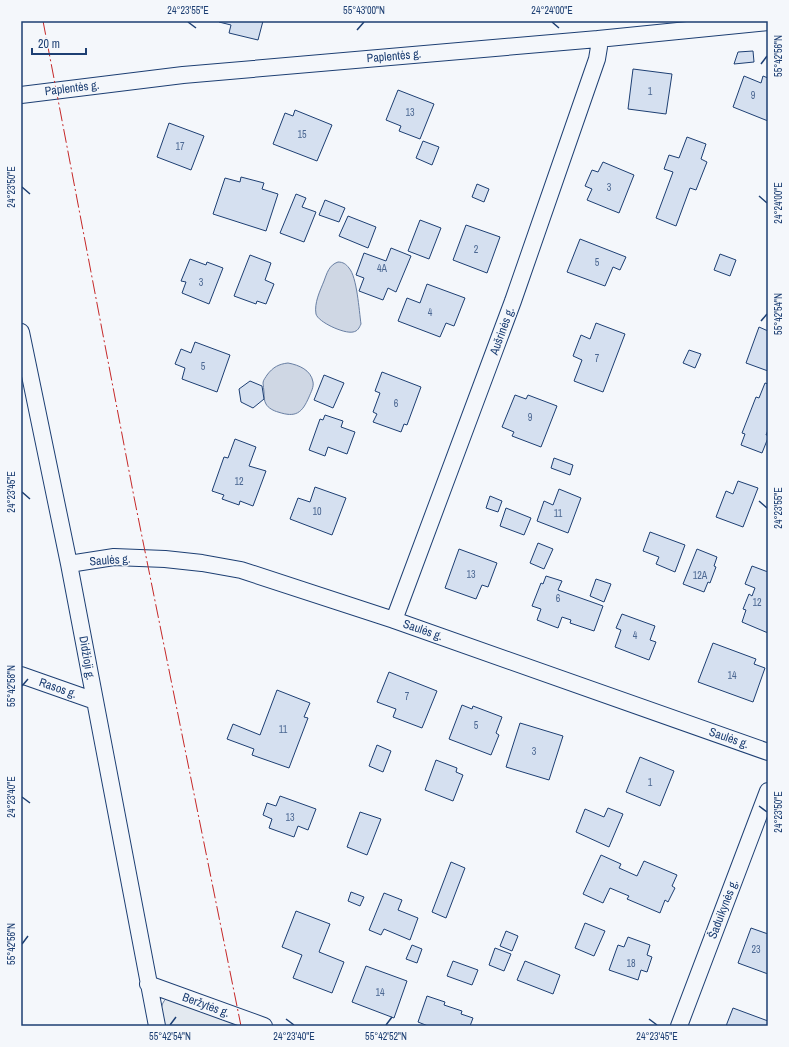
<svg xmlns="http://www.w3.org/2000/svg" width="789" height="1047" viewBox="0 0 789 1047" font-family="'Archivo Narrow',sans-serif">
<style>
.green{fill:#e3e9f0;stroke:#687fa3}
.water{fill:#cfd7e4;stroke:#687fa3}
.building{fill:#d5e0f0;stroke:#1d3f73}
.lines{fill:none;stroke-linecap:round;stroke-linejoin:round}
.minor-casing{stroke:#1d3f73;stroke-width:18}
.minor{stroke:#f4f7fb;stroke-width:16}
.power{stroke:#c62828;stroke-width:1;stroke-dasharray:14 3 2 3;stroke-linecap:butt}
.ticks{fill:none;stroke:#1d3f73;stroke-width:1.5}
.labels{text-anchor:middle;stroke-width:3;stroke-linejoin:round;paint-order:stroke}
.number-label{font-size:10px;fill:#4b6792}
.street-label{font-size:12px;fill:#1d3f73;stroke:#f4f7fb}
.neatline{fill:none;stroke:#1d3f73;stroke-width:1.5}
.ticks-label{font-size:10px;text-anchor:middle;fill:#1d3f73}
</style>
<rect width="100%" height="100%" fill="#f4f7fb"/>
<!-- green -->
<path class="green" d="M167,998L243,1026H163C162,1016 158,1005 167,998Z"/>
<!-- water -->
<path class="water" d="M338,262C343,262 346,264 349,268C357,277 359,310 361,324C359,328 358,331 353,332C344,334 318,322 316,314C314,303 320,291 324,281C327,273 329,265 338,262Z
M288,363C299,365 311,370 313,382C314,387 311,392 309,397C302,413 296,418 278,412C274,411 268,408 266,404C264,401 264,396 264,392C264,389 263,386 263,383C263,380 266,377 267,375C273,367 279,364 288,363Z"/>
<!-- building -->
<path class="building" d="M220,21H263L258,40L229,33L231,25L219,22Z
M753,51L754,62L734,64L738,52Z
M633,69L672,74L666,114L628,109Z
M744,76L761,83L763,76L768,78V121L733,107Z
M398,90L434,104L420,139L399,131L401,126L386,120Z
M295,110L332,125L317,161L273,144L285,113L293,116Z
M169,123L204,136L191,170L157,157Z
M687,137L706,144L701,159L707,162L696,190L690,188L676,226L656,218L673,172L664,169L669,155L679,158Z
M423,141L439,147L432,165L416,158Z
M603,162L634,175L619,213L587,200L592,189L585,186L592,170L598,172Z
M241,177L264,183L262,189L278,194L266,231L213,214L225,178L240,182Z
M477,184L489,189L484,202L472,197Z
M296,194L306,198L302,207L316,212L304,242L280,233Z
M325,200L345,208L339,222L319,215Z
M348,216L376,227L368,248L339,236Z
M420,220L441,228L429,259L408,251Z
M466,225L500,237L487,273L453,260Z
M580,239L626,257L620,270L613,267L605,286L567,272Z
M391,248L411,256L396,292L388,288L383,300L359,291L364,278L356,275L364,253L386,261Z
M720,254L736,260L730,276L714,270Z
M250,255L271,263L265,280L274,284L266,304L257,301L256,304L234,296Z
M190,259L206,265L207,262L223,268L209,304L182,293L186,282L181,281Z
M427,284L465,298L454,326L446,323L440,337L398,321L407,298L420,303Z
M596,323L625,334L603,392L574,381L582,360L573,356L581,335L590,339Z
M759,327L768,331V371L746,363Z
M195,342L230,355L217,392L182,379L185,368L175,364L181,349L191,353Z
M689,350L701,354L695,368L683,363Z
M382,372L421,387L407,425L404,424L401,432L373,422L377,414L373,412L380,393L375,391Z
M324,375L344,383L333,408L314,400Z
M250,381L262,386L264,399L253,408L241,402L239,389Z
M765,383L768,384V430L766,435H768V438L762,453L741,445L745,434L742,433L756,397L759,398Z
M515,395L526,399L528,395L557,406L541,447L512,436L514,432L502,427Z
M325,415L343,421L341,427L355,432L347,454L328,447L325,456L309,450L320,419L323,420Z
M235,439L256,447L249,466L266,471L253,506L240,501L239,505L222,499L224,495L212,491L224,457L228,458Z
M554,458L573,465L570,475L551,468Z
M738,481L758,488L743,527L716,517L726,491L733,494Z
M315,487L346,498L332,535L290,519L298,498L310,502Z
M559,489L581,498L568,533L537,521L544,501L553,505Z
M490,496L502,501L498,512L486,508Z
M506,508L531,518L524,535L500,526Z
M650,532L685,545L675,572L656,564L659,557L643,551Z
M538,543L553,549L544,569L530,563Z
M459,549L497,563L488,587L482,585L476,599L445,588Z
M697,549L717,557L714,566L716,567L710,583L708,582L704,592L683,584Z
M752,566L768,572V633L742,622L746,610L743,609L749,594L752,596L755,588L745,584Z
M546,576L562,581L558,590L603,606L594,631L570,623L571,620L562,617L558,628L537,620L541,609L532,606L541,583L543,584Z
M596,579L611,584L604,602L590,596Z
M622,614L655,626L650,640L656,642L649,660L615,647L621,630L616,628Z
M713,643L756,659L754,664L765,668L753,702L698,682Z
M389,672L437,691L422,728L393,717L396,709L377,702Z
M277,690L310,703L304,717L308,718L289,768L252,755L254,749L227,739L233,724L260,735Z
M462,705L472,709L473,706L502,717L496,733L499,735L491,755L449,739Z
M520,723L563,736L549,780L506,767Z
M377,745L391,751L383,772L369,766Z
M640,757L674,771L660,806L626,792Z
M436,760L457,768L456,772L463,775L453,801L425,790Z
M280,796L316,809L308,830L298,826L294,837L269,828L272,819L263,815L267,803L276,806Z
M608,808L623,814L609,847L576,832L585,809L604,817Z
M360,812L381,819L367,855L347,847Z
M601,855L621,864L619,868L637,876L644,861L677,875L672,886L675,888L668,902L665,900L660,913L627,899L629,896L610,888L603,903L583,894Z
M451,862L465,868L446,918L432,912Z
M351,892L364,897L360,906L348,901Z
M384,893L402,900L398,910L418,918L410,940L384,929L381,935L369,930Z
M296,911L330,924L319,952L344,962L332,993L293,978L302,955L282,947Z
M585,923L605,931L594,956L575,948Z
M751,928L768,934V974L738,963Z
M506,931L518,936L512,951L500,946Z
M628,937L650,945L647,955L652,957L647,972L641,970L638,980L609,970L618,945L624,947Z
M412,945L422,949L417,963L406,959Z
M495,948L511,954L504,971L489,965Z
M453,961L478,970L472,985L447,976Z
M525,961L560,975L553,994L517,980Z
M366,966L407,981L394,1018L352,1002Z
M427,996L445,1002L444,1005L462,1011L461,1014L473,1018L470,1026H428L418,1022Z
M733,1008L768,1021V1026H726Z"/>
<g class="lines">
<!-- minor casing -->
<g class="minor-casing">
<path id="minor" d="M21,95L183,75L598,39L768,22
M21,332L69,564L157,1026
M69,564L114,557L165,559L202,563L241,570L394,620L768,752
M394,620L513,301L597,59L599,47L598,39
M21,675L95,701
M148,984L264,1026
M679,1026L768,791"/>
</g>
<!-- minor -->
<use href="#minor" class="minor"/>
<!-- power -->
<path class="power" d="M43,21L134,497L241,1026"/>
</g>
<!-- ticks -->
<path class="ticks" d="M188,22L196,28M552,22L559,28M357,30L364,22M761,64L767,56M22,187L30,194M759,196L767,203M761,321L767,314M22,492L30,499M759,501L767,508M22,686L28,679M22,797L30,803M759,806L767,812M22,944L28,936M286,1019L294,1025M649,1019L657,1025M170,1025L176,1017M386,1025L392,1017"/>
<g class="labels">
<!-- number labels -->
<g class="number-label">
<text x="650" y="95">1</text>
<text x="753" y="99">9</text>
<text x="410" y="116">13</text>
<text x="302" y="138">15</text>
<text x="180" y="150">17</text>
<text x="609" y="191">3</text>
<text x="476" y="253">2</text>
<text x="597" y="266">5</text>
<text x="382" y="272">4A</text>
<text x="201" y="286">3</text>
<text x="430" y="316">4</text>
<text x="597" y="362">7</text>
<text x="203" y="370">5</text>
<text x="396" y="407">6</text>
<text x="530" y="421">9</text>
<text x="239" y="485">12</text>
<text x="317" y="515">10</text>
<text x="558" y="517">11</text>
<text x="471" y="578">13</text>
<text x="700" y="579">12A</text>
<text x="558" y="602">6</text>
<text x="757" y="606">12</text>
<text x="635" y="639">4</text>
<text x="732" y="679">14</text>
<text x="407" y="700">7</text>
<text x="476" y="729">5</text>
<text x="283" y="733">11</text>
<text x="534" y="755">3</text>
<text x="650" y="786">1</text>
<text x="290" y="821">13</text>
<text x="756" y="953">23</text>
<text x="631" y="967">18</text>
<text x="380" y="996">14</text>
</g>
<!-- street labels -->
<g class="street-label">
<text transform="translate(394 56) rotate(-5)" y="4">Paplentės g.</text>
<text transform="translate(72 88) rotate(-7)" y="4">Paplentės g.</text>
<text transform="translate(502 331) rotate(-70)" y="4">Aušrinės g.</text>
<text transform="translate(110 560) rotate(-4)" y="4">Saulės g.</text>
<text transform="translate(423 630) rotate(19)" y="4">Saulės g.</text>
<text transform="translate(87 658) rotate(80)" y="4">Didžioji g.</text>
<text transform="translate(58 688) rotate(19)" y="4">Rasos g.</text>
<text transform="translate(729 738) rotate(19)" y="4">Saulės g.</text>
<text transform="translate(723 909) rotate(-69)" y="4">Šaduikynės g.</text>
<text transform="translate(206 1005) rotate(20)" y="4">Beržytės g.</text>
</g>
</g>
<!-- border -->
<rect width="789" height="1047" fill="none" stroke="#f4f7fb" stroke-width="44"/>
<!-- scale -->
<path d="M32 48v6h54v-6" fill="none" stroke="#1d3f73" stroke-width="2"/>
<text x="38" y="48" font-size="12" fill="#1d3f73" stroke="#f4f7fb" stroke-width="3" paint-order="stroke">20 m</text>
<rect x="22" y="22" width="745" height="1003" class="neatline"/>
<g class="ticks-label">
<text x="188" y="14">24°23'55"E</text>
<text x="364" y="14">55°43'00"N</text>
<text x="552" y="14">24°24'00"E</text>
<text transform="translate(778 56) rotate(-90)" y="4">55°42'56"N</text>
<text transform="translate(11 187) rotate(-90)" y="4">24°23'50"E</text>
<text transform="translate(778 203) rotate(-90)" y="4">24°24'00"E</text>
<text transform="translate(778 314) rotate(-90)" y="4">55°42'54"N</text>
<text transform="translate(11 492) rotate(-90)" y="4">24°23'45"E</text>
<text transform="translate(778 508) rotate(-90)" y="4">24°23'55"E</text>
<text transform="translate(11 686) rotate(-90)" y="4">55°42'58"N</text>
<text transform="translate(11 797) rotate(-90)" y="4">24°23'40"E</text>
<text transform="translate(778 812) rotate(-90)" y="4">24°23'50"E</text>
<text transform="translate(11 944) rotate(-90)" y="4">55°42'56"N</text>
<text x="170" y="1040">55°42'54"N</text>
<text x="294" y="1040">24°23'40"E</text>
<text x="386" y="1040">55°42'52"N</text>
<text x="657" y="1040">24°23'45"E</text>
</g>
</svg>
